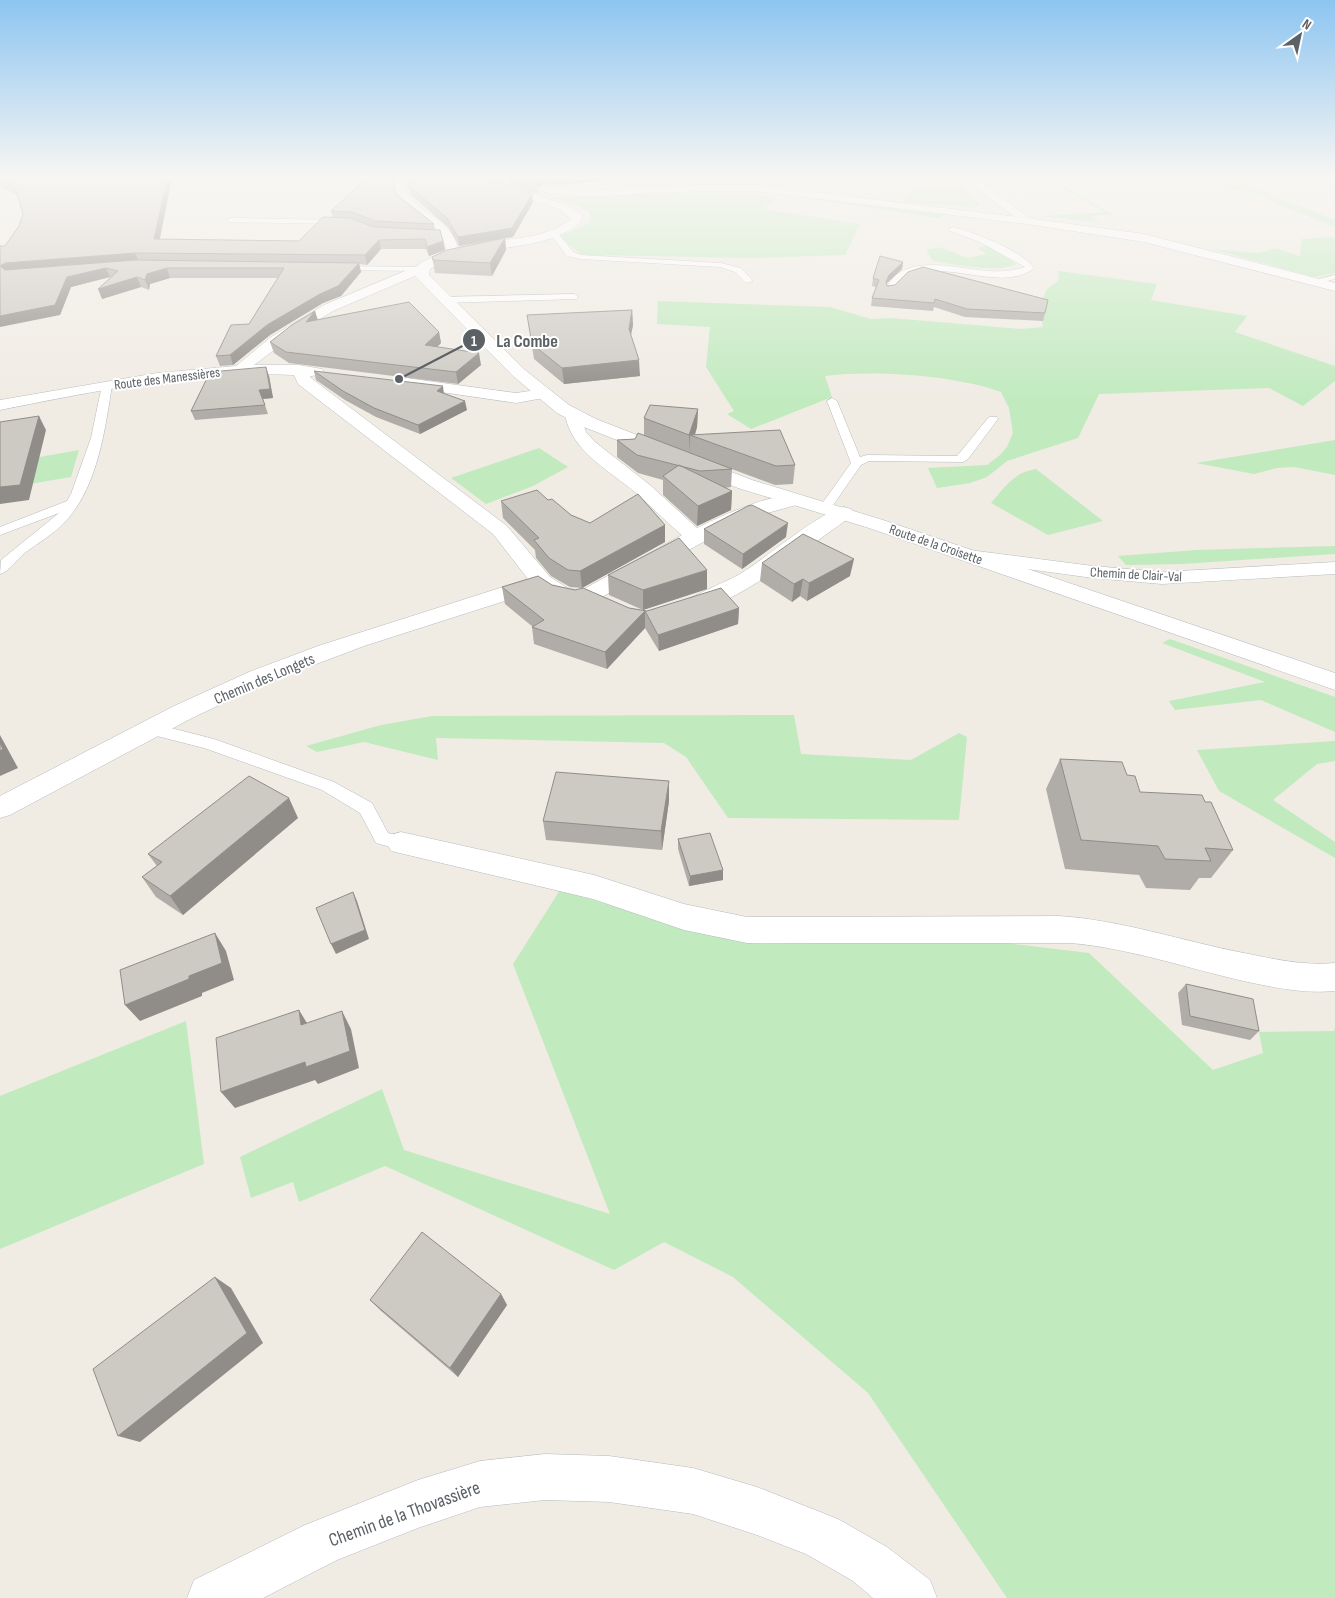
<svg xmlns="http://www.w3.org/2000/svg" width="1335" height="1598" viewBox="0 0 1335 1598" font-family="'Sofia Sans Condensed',sans-serif">
<style>
.green{fill:#c1eabe}
.lines{fill:none;stroke-linecap:round;stroke-linejoin:round}
.service-casing{stroke:#b6bbbf;stroke-width:1}
.minor-casing{stroke:#b6bbbf;stroke-width:1}
.tertiary-casing{stroke:#b6bbbf;stroke-width:1}
.service{fill:#fff;fill-rule:evenodd}
.minor{fill:#fff;fill-rule:evenodd}
.tertiary{fill:#fff;fill-rule:evenodd}
.wall{fill:#b0ada8}
.shaded-wall{fill:#908d88}
.building{fill:#cdc9c3;stroke:#908d88}
.labels{text-anchor:middle;stroke-width:4;stroke-linejoin:round;paint-order:stroke}
.far-street-label{font-size:14px;fill:#5c6166;stroke:#fff}
.street-label{font-size:16px;fill:#5c6166;stroke:#fff}
.near-street-label{font-size:19px;fill:#5c6166;stroke:#fff}
.leader{fill:none;stroke:#5c6166;stroke-width:2}
.callout-dot{fill:#5c6166;stroke:#fff;stroke-width:2}
.mark-label{font-size:15px;text-anchor:middle;font-weight:bold;fill:#fff}
.callout-label{font-size:18px;text-anchor:middle;font-weight:bold;fill:#5c6166;stroke:#fff;stroke-width:4;stroke-linejoin:round;paint-order:stroke}
</style>
<rect width="100%" height="100%" fill="#f0ece4"/>
<!-- green -->
<path class="green" d="M924,179H954L980,204L975,208L903,202L918,181Z
M1047,179H1053L1114,215L1092,216L1099,223L1043,216L1104,212Z
M1231,179H1241L1257,189L1335,220V227L1276,204L1260,195L1222,187Z
M714,193L778,197L763,209L860,224L845,255L751,258L589,255L580,254L559,236L587,224L591,221L589,212L576,204L551,197Z
M787,195L788,194L946,215L937,218Z
M1335,237V273L1314,277L1211,249L1258,253L1275,248L1300,256L1302,239Z
M988,245L1016,264C998,274 954,264 933,261L926,250L939,247L968,258L986,254L978,248Z
M1058,271L1157,284L1151,300L1247,316L1235,332L1335,366V381L1303,406L1269,388L1099,394L1078,438L1007,461L987,477L970,483L937,488L928,468L987,465L1000,455L1007,447L1013,433L1009,408L1001,392C953,375 876,370 825,376L832,397L751,429L727,414L734,411L706,367L710,327L657,324L658,301L830,307L871,319L891,318L1021,329L1043,327L1040,309L1046,290L1059,280Z
M1335,440V475L1294,467L1277,468L1254,474L1196,463Z
M539,448L568,467L533,486L486,504L451,478Z
M79,450L71,477L0,489V464Z
M1036,469L1103,521L1048,535L991,503C1004,488 1014,472 1036,469Z
M1335,546V554L1182,564L1126,565L1118,556L1196,550Z
M1170,639L1335,697V732L1261,700L1175,710L1169,701L1265,682L1162,643Z
M794,715L801,754L911,760L959,733L967,737L959,820L728,818L686,757L664,743L436,738L438,760L364,742L317,752L306,746L381,725L432,716Z
M1335,741V761L1317,764L1273,800L1335,842V858L1219,791L1197,750Z
M560,890L695,930L755,944L979,940L1089,953L1213,1070L1263,1053L1259,1032L1334,1031L1335,1027V1598H1007L868,1393L733,1277L664,1242L614,1270L385,1166L299,1202L293,1182L251,1198L240,1157L382,1089L404,1150L610,1214L513,964Z
M186,1021L204,1164L0,1249V1096Z"/>
<g class="lines">
<!-- service casing -->
<g class="service-casing">
<path id="service" d="M254,179H395L401,181L398,183L257,181Z
M231,218L342,220L346,222L342,224L228,222L227,220Z
M953,227C975,233 1021,250 1034,268C997,298 924,244 892,292H886C886,287 889,283 892,279C915,254 962,270 990,271C1002,272 1014,271 1025,267L980,242L950,231L949,229Z
M551,232H557L573,252L581,255L721,263L741,268L753,281L746,283L735,272L720,267L580,259L567,256L550,234Z
M338,266L419,267L423,269L419,271L335,270V266Z
M1335,275V279L1315,284L1311,281Z
M574,294L578,297L577,299L444,303L440,300L444,297Z
M107,382L112,385C105,431 97,490 63,524C52,535 38,543 26,552C18,558 9,572 0,574L1,560L59,513L0,535V527L67,501L71,494L91,438L102,385Z
M832,398L837,401L860,457L867,455L957,456L989,417H997L998,419L968,459L963,462L869,461L861,465L829,511L825,512L819,508L851,463L827,401Z
M151,723L214,739L334,782L372,803L388,833L407,838L410,843L407,848L401,850L376,843L360,813L322,790L204,748L145,733L143,729L145,725Z"/>
</g>
<!-- minor casing -->
<g class="minor-casing">
<path id="minor" d="M394,179H404C404,205 432,211 447,228C454,235 457,244 459,253L457,256H449C445,249 445,240 440,234C425,213 392,209 394,179Z
M965,179H977L1033,221L1031,223H1023Z
M424,263L429,264L430,267L429,270L333,311L294,335L254,365H299L322,369L324,372L322,375L310,376L311,378L507,526L550,577L569,589L582,590L682,535C666,522 652,507 636,493C609,470 572,452 565,415L567,411H579L586,432L595,442L650,485L697,528C719,517 777,490 800,496L803,500L800,504L746,519L596,600C574,605 558,601 539,590L364,646L266,683L192,718L10,815L0,818V796L174,706L249,672L318,646L528,579L493,534L298,384L294,375C195,370 96,391 0,410V400L157,373L236,366L271,337L324,305Z
M406,378L516,393L543,389L551,394L549,397L516,403L400,386L398,383L400,380Z
M844,507L851,509L854,513L851,517C817,539 719,620 682,611L679,606C684,599 728,581 740,574C768,557 816,514 844,507Z
M969,550L1093,566L1162,572L1335,562V574L1162,584L1093,578L962,560L959,556L962,552Z
M401,832L594,875L684,904L747,917L1059,916C1121,920 1182,941 1244,953C1274,959 1304,966 1335,963V991C1306,994 1277,988 1248,982C1189,969 1130,948 1070,943H747L684,930L593,899L391,851L387,843L391,835Z
M545,1454L609,1456L693,1468L757,1487L838,1519L887,1547L930,1580L937,1598H873L853,1581L806,1554L757,1535L693,1514L609,1502L545,1500L480,1507L418,1528L337,1560L263,1598H187L194,1580L305,1525L418,1480L480,1461Z"/>
</g>
<!-- tertiary casing -->
<g class="tertiary-casing">
<path id="tertiary" d="M468,179H484L567,205L582,215L581,222C538,257 476,240 430,269L429,275L525,370L569,405L596,419L752,480L883,520L1335,673V690L869,528L738,488L584,427L557,413L513,376L415,276L419,264C439,252 459,247 482,243C512,238 546,239 571,219L559,209Z
M700,185H755L1027,218L1144,234L1335,283V291L1144,242L1027,224L755,191H700L583,197L544,192L539,189L544,186L583,191Z"/>
</g>
<!-- service -->
<use href="#service" class="service"/>
<!-- minor -->
<use href="#minor" class="minor"/>
<!-- tertiary -->
<use href="#tertiary" class="tertiary"/>
</g>
<!-- wall -->
<path class="wall" d="M0,179L160,239L299,241L333,218L331,211L395,191L401,198L434,224L435,230L443,241L445,250L429,256L426,249H381L367,265L359,264L361,272L341,296L323,303L270,335L233,365L220,366L216,356L249,324L278,278H170L150,284L149,290L141,287L102,299L110,277L71,287L60,315L5,246L19,226L23,214L17,195L0,187Z
M406,179H488L533,202L513,237L505,238L506,250L492,276L435,273L432,257L490,241L459,246L448,227L410,194Z
M490,179H503L502,183Z
M508,179H622L553,185L544,184L537,188L538,194L509,185Z
M744,179H875V180L746,183Z
M903,262L902,269L887,283V286L1045,313L1043,321L965,317L934,307L933,311L871,306L872,298L876,287L872,286L873,278Z
M632,310L633,325L631,335L640,376L564,384L534,359L527,315Z
M315,311L318,320L439,332L441,343L437,347L481,365L458,384L289,363L274,353L270,342Z
M314,371L444,393L467,410L420,434L376,417L345,400L316,380Z
M269,376L273,398L263,399L268,414L195,420L191,411Z
M698,409L697,427L695,435L795,465L793,484L775,485L729,468L732,469L731,487L725,488L732,491L731,510L697,526L663,495V480L638,473L617,457V440L635,439L644,435V418Z
M548,500L571,515L590,523L665,525V542L582,588L570,587L551,576L536,558L535,550L503,518L501,501Z
M704,529L786,537L742,569L704,544Z
M762,563L850,576L807,601L800,596L792,602L760,581Z
M608,575L707,589L643,610L609,595Z
M552,585L629,608L647,611L739,608L738,624L659,651L645,628L607,669L534,644L532,627H533L505,604L502,587Z
M1060,759L1127,775L1140,792L1233,850L1211,878H1199L1190,890L1146,888L1139,875L1065,869L1046,789Z
M669,801L662,850L546,840L543,821Z
M298,818L183,915L156,897L142,877L157,866L148,854Z
M678,839L723,870V880L689,886L678,849Z
M1186,984L1259,1031L1250,1040L1182,1025L1178,993Z
M501,1294L507,1305L458,1377L381,1311L370,1300Z"/>
<!-- shaded-wall -->
<path class="shaded-wall" d="M167,179H172L158,248L154,239Z
M539,179H544V184L537,188L536,180Z
M553,179H622L553,185Z
M532,194L533,202L513,237L505,238L506,250L492,276L490,263L504,238L459,246L458,237Z
M379,240L381,249L367,265L365,255Z
M443,241L445,250L429,256L427,247Z
M135,253L139,262L4,275L0,266L5,263Z
M903,262L902,269L887,283L884,290L886,282L889,275Z
M359,263L361,272L341,296L323,303L270,335L233,365L230,355L267,325Z
M106,268L110,277L71,287L60,315L0,327V316L67,277Z
M167,268L170,278L150,284L149,290L145,280L147,274Z
M137,277L141,287L102,299L98,289Z
M632,310L633,325L629,344V329Z
M315,311L318,322H306Z
M439,332L441,343L428,356L425,345Z
M479,353L481,365L458,384L456,372Z
M639,360L640,376L564,384L562,368Z
M266,367L269,376L273,398L262,399L259,390Z
M443,386L444,395L437,391Z
M465,401L467,410L420,434L418,425Z
M698,409L697,427L694,437L690,435L689,453V435Z
M39,416L46,430L29,500L0,504V487Z
M732,491L731,510L697,526L698,506Z
M788,523L786,537L742,569L743,554Z
M665,525V542L582,588L580,571Z
M854,559L850,576L807,601L809,583Z
M707,570V589L643,610V590Z
M803,579L800,596L792,602L794,584Z
M739,608L738,624L659,651L658,635Z
M645,611V628L607,669L605,652Z
M0,735L18,768L0,776Z
M669,781V801L662,850L661,831Z
M289,798L298,818L183,915L170,896Z
M723,870V880L689,886L690,876Z
M353,892L357,901L369,939L336,954L331,944Z
M215,933L226,951L234,980L202,993V996L140,1021L125,1005L189,976Z
M299,1010L310,1028L301,1025Z
M342,1011L351,1029L359,1068L318,1084L315,1080L235,1108L221,1092Z
M215,1277L231,1288L263,1343L140,1442L118,1436Z
M501,1294L507,1305L458,1377L450,1368Z"/>
<!-- building -->
<path class="building" d="M0,179H167L154,239L299,241L323,217L350,218L373,227L440,230L443,241L427,247L425,239L379,240L365,255L135,253L5,263L0,266V246H5L19,226L23,214L15,187L0,180Z
M366,179H392L395,191L401,198L434,224L375,221L352,212L331,211Z
M407,179H488L532,194L512,228L458,237L447,218L409,186Z
M515,179H539L536,180L537,186Z
M505,238L490,263L433,260L432,257L447,250Z
M880,256L903,262L889,275L886,282L887,286L895,285L908,272L923,267L1048,300L1045,313L967,309L935,299L934,303L872,298L879,280L873,278Z
M135,260L359,263L338,286L320,294L267,325L230,355L216,356L231,325L249,324L284,268H167L147,274L145,280L137,277L98,289L118,271L106,268L67,277L55,305L0,316V266L5,270Z
M409,302L439,332L425,345L479,353L456,372L286,352L270,342L292,325L315,311L306,322Z
M632,310L629,329L639,360L562,368L532,344L527,315Z
M266,367L270,389L259,390L265,405L191,411L210,372Z
M314,371L443,386L437,391L465,401L418,425L374,408L343,391Z
M650,405L698,409L689,435L644,418Z
M39,416L20,485L0,487V422Z
M780,430L795,465L776,466L690,435Z
M638,433L732,469L700,471L637,455L617,440L635,439Z
M679,465L732,491L698,506L663,476Z
M537,490L548,500L552,499L571,515L590,523L638,494L665,525L580,571L568,570L549,558L534,540L539,538L501,501Z
M752,505L788,523L743,554L704,529L748,506Z
M803,534L854,559L809,583L803,579L794,584L762,563Z
M679,538L707,570L643,590L608,575Z
M538,576L552,585L575,590L583,588L629,608L647,611L721,588L739,608L658,635L645,611L605,652L532,627L544,620L502,587Z
M0,743L3,749L0,751Z
M1060,759L1122,762L1127,775L1135,776L1140,792L1202,795L1205,802H1211L1233,850L1205,848L1211,861L1165,859L1158,846L1081,840Z
M556,772L669,781L661,831L543,821Z
M249,776L289,798L170,896L142,877L162,862L148,854Z
M710,833L723,870L690,876L678,839Z
M353,892L365,930L331,944L316,908Z
M215,933L222,963L189,976V979L125,1005L120,970Z
M1186,984L1253,999L1259,1031L1190,1016Z
M299,1010L301,1025L342,1011L350,1051L306,1067L305,1062L221,1092L216,1038Z
M422,1232L501,1294L450,1368L370,1300Z
M215,1277L247,1333L118,1436L93,1369Z"/>
<!-- sky -->
<linearGradient id="sky" x2="0" y2="1"><stop stop-color="#8dc5f1"/><stop offset="0.44" stop-color="#f8f6f3"/><stop offset="1" stop-color="#f8f6f3" stop-opacity="0"/></linearGradient>
<rect width="1335" height="403" fill="url(#sky)"/>
<g class="labels">
<!-- far-street labels -->
<g class="far-street-label">
<text transform="translate(167 378) rotate(-7)" y="5">Route des Manessières</text>
<text transform="translate(936 544) rotate(19)" y="5">Route de la Croisette</text>
<text transform="translate(1136 574) rotate(3)" y="5">Chemin de Clair-Val</text>
</g>
<!-- street labels -->
<g class="street-label">
<text transform="translate(264 678) rotate(-23)" y="6">Chemin des Longets</text>
</g>
<!-- near-street labels -->
<g class="near-street-label">
<text transform="translate(404 1513) rotate(-20)" y="7">Chemin de la Thovassière</text>
</g>
</g>
<!-- callouts -->
<path class="leader" d="M399 379L474 340"/>
<g class="callout-dot">
<circle cx="399" cy="379" r="5"/>
<circle cx="474" cy="340" r="12"/>
</g>
<g class="mark-label">
<text x="474" y="346">1</text>
</g>
<g class="callout-label">
<text x="527" y="347">La Combe</text>
</g>
<!-- north arrow -->
<g transform="translate(1300 35) rotate(33)" stroke="#ffffff" stroke-width="4" paint-order="stroke">
<path d="M0-4L9 19L0 12L-9 19Z" fill="#5c6166"/>
<text y="-8" font-size="14" font-weight="bold" text-anchor="middle" fill="#5c6166">N</text>
</g>
</svg>
